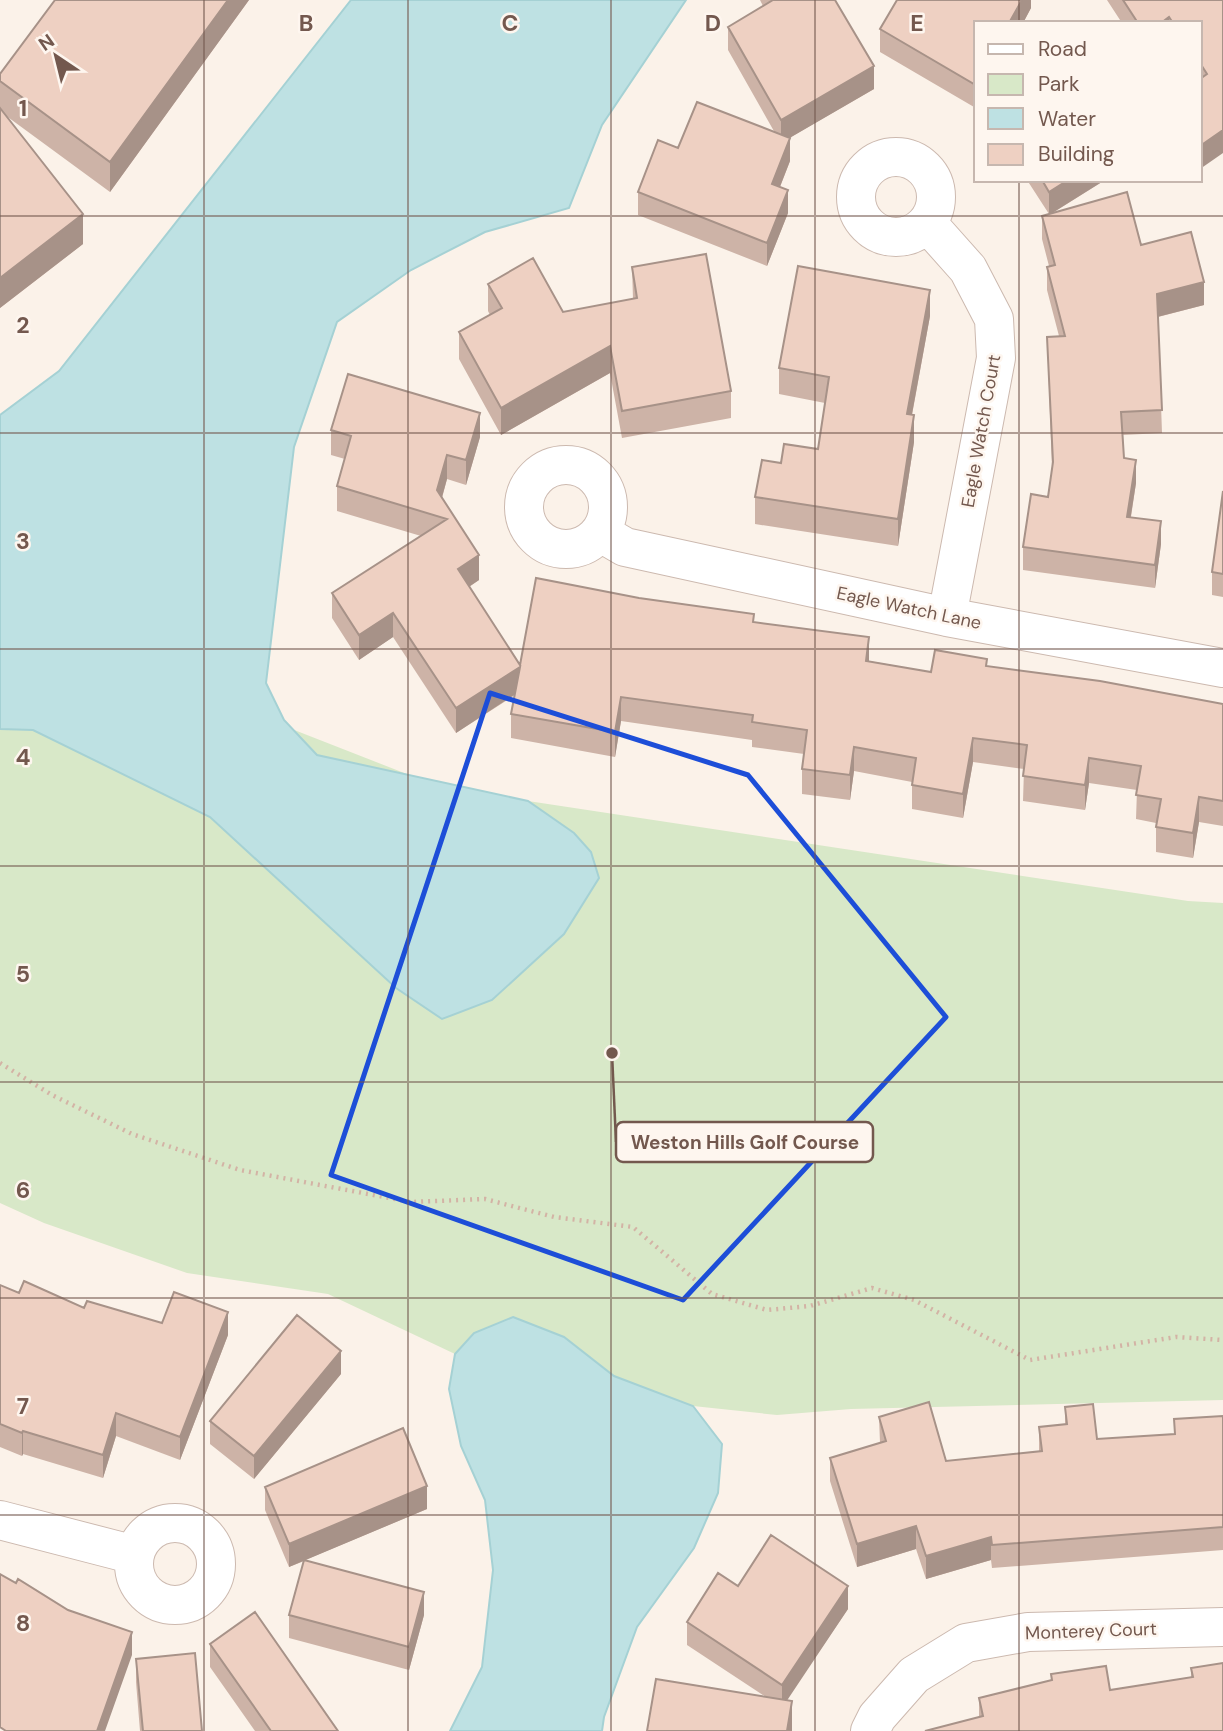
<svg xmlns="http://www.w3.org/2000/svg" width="1223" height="1731" viewBox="0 0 1223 1731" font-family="'DM Sans',sans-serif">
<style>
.green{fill:#d8e8c8}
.water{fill:#bee1e3;stroke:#a5d1d4;stroke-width:2}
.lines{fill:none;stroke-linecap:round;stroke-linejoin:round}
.street-casing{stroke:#ccb9af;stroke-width:40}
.path{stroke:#d3b3a5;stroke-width:4.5;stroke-dasharray:2 5;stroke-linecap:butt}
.street{stroke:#fff;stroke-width:38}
.wall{fill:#cdb3a7}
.shaded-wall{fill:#a79288}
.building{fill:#eed0c2;stroke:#a79288;stroke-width:2}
.marked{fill:none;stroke:#1d4ed8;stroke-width:5;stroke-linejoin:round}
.grid{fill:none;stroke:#73584e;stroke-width:2;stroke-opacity:0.55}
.labels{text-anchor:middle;stroke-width:5;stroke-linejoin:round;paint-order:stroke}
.street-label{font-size:18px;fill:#73584e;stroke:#fef6ef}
.grid-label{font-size:23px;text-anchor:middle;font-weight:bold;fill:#73584e;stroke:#fef6ef;stroke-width:5;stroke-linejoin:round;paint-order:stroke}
.leader{fill:none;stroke:#73584e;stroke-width:2.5}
.callout-dot{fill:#73584e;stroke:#fef6ef;stroke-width:2.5}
.callout{fill:#fef6ef;stroke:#73584e;stroke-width:2.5}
.callout-label{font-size:19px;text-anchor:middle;font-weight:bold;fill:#73584e}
</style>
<rect width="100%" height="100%" fill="#fbf2e9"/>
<!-- green -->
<path class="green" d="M0,615L417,778L528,801L1188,901L1223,903V1400L851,1409L777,1415L693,1406L614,1376L564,1337L474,1333L455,1354L328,1294L187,1273L44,1223L0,1203Z"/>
<!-- water -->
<path class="water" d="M351,0H686L602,125L569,208L485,232L411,270L337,322L294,447L266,683L284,720L317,755L528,801L574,833L591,852L599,878L564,934L492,1000L442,1019L396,988L210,817L33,730L0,729V415L59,371Z
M513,1317L564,1337L614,1376L693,1406L722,1444L718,1493L694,1548L637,1627L604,1717L602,1731H450L482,1667L493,1570L485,1500L461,1446L449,1389L455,1354L474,1333Z"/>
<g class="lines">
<!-- street casing -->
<g class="street-casing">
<path id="street" d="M856 197a40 40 0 1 1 80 0a40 40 0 1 1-80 0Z
M927,223L968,269L994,319L996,358L947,617
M524 507a42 42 0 1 1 84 0a42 42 0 1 1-84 0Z
M601,533L625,547L947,617L1223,668
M0,1520L135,1555
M134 1564a41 41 0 1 1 82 0a41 41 0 1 1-82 0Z
M870,1731L877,1717L914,1675L966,1643L1028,1632L1223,1627"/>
</g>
<!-- path -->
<path class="path" d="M0,1063L52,1095L132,1134L240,1170L411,1202L485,1199L554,1217L633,1227L712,1294L767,1310L810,1306L872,1288L914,1300L1030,1360L1176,1337L1223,1340"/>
<!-- street -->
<use href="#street" class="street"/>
</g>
<!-- wall -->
<path class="wall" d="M55,0H249L110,192L5,115L83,244L0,308V74Z
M760,0H835L874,89L789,138L790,161L780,187L788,213L767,266L638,215V192L678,148L775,133L728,50V27L763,6Z
M1031,0V8L1023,23H976V102L974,107L880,52V29Z
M1107,0H1223L1200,169V23H1122Z
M1027,180H1105L1054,212L1141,245L1204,305L1158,317L1162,433L1123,435L1124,458L1136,483L1131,517L1161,544L1155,588L1023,570V547L1048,497L1052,467L1047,337L1059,336L1047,290V267L1049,266L1042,239V216L1049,214Z
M632,267L731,391V418L622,438L610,373L501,435L459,359V332L490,315L488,311V284L563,312L633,299Z
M930,316L912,415L914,442L898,546L755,524V497L781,463L818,449L825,403L779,394V368Z
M331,430L480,437L466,485L447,479L442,498L479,580L469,587L520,665L754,622L869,661L931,672L987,666L1223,704V826L1199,822L1193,858L1156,852V823L1136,819L1137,790L1089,783L1085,810L1023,801L1024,769L973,762L963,818L912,809V782L854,771L850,800L802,794V769L804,754L752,747V740L621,721L615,757L511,738V714L515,695L456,733L393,637L359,660L332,618V593L421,536L337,511V486L345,459L331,455Z
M1223,491V597L1212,595V572Z
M0,1285L19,1293L84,1308L228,1335L180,1460L116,1436L103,1478L23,1454L22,1456L0,1447Z
M341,1374L254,1479L210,1444V1421Z
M1065,1407L1097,1439L1174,1434V1419L1223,1416V1550L992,1568L991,1560L926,1579L916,1549L857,1567L830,1481V1458L880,1443L879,1417L946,1461L1039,1451V1427L1065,1424Z
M265,1487L427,1509L305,1560L424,1615L409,1670L289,1638V1615L304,1561L289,1567L265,1510Z
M738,1586L848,1609L786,1700L792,1731L766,1697L687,1645V1622Z
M210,1644L338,1731H255L210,1667Z
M136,1659L202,1731H140L136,1682Z
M1191,1668L1223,1731L979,1718V1698L1051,1680V1674L1110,1690L1191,1677Z"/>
<!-- shaded-wall -->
<path class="shaded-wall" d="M228,0H249L110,192V162Z
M1022,0H1031V8L1023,23H1009Z
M1169,17V23H1161Z
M874,66V89L781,143V120Z
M976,79V102L974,107V84Z
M1223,130V153L1200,169V146Z
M790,138V161L772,207V184Z
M1068,180H1105L1049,215V192Z
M788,190V213L767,266V243Z
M83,214V244L0,308V278Z
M1204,282V305L1157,317V294Z
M930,290V316L907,441V414Z
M610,346V373L501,435V408Z
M480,413V437L466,485V460Z
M914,415V442L898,546V519Z
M447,455V479L437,515V490Z
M1136,460V483L1127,540V517Z
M1161,521V544L1155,588V565Z
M479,555V580L458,594V569Z
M393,613V637L359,660V635Z
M869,637V661H866Z
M520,667V691L456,733V708Z
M621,697V721L615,757V732Z
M973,738V762L963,818V794Z
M854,747V771L850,800V775Z
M1089,758V783L1085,810V785Z
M1199,797V822L1193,858V833Z
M228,1312V1335L180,1460V1437Z
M341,1351V1374L254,1479V1456Z
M116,1413V1436L103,1478V1455Z
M23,1431V1454L22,1456V1433Z
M427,1486V1509L289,1567V1544Z
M916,1526V1549L857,1567V1544Z
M991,1537V1560L926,1579V1556Z
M848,1586V1609L782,1708V1685Z
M424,1592V1615L409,1670V1647Z
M132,1632V1655L105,1731H97Z
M792,1701V1731H787Z"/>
<!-- building -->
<path class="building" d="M55,0H228L110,162L0,81V74Z
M773,0H835L874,66L781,120L728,27Z
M897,0H1022L1009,23H976V79L974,84L880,29Z
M1123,0H1223V130L1200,146V79L1207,74L1200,63V23H1173L1169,17L1161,23H1138Z
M697,102L790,138L772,184L788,190L767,243L638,192L658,140L678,148Z
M0,108L83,214L0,278Z
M1042,180H1068L1049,192Z
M1127,192L1141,245L1191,232L1204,282L1157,294L1162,410L1121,412L1124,458L1136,460L1127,517L1161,521L1155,565L1023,547L1031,494L1048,497L1053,462L1047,337L1065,336L1047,267L1055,265L1042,216Z
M706,254L731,391L622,411L610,346L501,408L459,332L502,308L488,284L533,258L563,312L637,298L632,267Z
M798,266L930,290L907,414L914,415L898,519L755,497L762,460L781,463L784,444L818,449L829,377L779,368Z
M348,374L480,413L466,460L447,455L437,490L479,555L458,569L520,665L536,578L639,598L754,614L753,622L869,637L866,661L931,672L935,650L987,659L986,666L1100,681L1223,704V801L1199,797L1193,833L1156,827L1161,799L1136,795L1141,766L1089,758L1085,785L1023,776L1027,745L973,738L963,794L912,785L916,758L854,747L850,775L802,769L807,730L752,722L753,715L621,697L615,732L511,714L520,667L456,708L393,613L359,635L332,593L447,519L337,486L351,436L331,430Z
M1223,491V574L1212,572Z
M24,1281L84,1308L87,1301L162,1323L174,1292L228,1312L180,1437L116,1413L103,1455L23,1431L22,1433L0,1424V1285L19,1293Z
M297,1315L341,1351L254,1456L210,1421Z
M929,1402L946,1461L1042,1451L1039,1427L1067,1424L1065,1407L1093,1404L1097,1439L1175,1434L1174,1419L1223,1416V1527L992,1545L991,1537L926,1556L916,1526L857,1544L830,1458L886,1441L879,1417Z
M403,1428L427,1486L289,1544L265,1487Z
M771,1535L848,1586L782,1685L687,1622L718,1573L738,1586Z
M304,1560L424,1592L409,1647L289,1615Z
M0,1574L16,1583L18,1579L68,1610L132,1632L97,1731H6L0,1727Z
M255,1612L338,1731H271L210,1644Z
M195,1653L202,1731H143L136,1659Z
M1223,1663V1731H925L983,1716L979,1698L1052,1680L1051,1674L1106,1666L1110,1690L1193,1677L1191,1668Z
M656,1679L792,1701L787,1731H647Z"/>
<!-- marked area -->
<path class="marked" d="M490,693L748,775L946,1017L683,1300L331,1175Z"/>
<!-- grid -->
<path class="grid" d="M204,0V1731M408,0V1731M611,0V1731M815,0V1731M1019,0V23M1019,180V1731M0,216H1223M0,433H1223M0,649H1223M0,866H1223M0,1082H1223M0,1298H1223M0,1515H1223"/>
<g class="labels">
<!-- street labels -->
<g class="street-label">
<text transform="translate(981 431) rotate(-80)" y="6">Eagle Watch Court</text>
<text transform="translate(909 608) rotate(12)" y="6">Eagle Watch Lane</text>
<text transform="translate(1091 1631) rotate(-2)" y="6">Monterey Court</text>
</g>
</g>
<g class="grid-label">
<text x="306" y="31">B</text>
<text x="510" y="31">C</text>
<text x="713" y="31">D</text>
<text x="917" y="31">E</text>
<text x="23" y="116">1</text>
<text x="23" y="333">2</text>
<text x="23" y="549">3</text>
<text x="23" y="765">4</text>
<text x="23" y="982">5</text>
<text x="23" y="1198">6</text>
<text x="23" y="1414">7</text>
<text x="23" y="1631">8</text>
</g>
<!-- callouts -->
<path class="leader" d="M612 1053L616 1142"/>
<circle class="callout-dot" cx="612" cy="1053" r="7"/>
<rect class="callout" x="616" y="1122" width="257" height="40" rx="7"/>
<g class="callout-label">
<text x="745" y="1149">Weston Hills Golf Course</text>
</g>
<!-- legend -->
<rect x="974" y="21" width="228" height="161" fill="#fef6ef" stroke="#c6b7af" stroke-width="2"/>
<rect x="988" y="44" width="35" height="10" fill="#ffffff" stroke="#c6b7af" stroke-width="2"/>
<text x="1038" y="56" font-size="21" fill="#73584e">Road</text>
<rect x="988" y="74" width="35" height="21" fill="#d8e8c8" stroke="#c6b7af" stroke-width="2"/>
<text x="1038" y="91" font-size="21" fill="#73584e">Park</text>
<rect x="988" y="108" width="35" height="21" fill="#bee1e3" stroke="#c6b7af" stroke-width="2"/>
<text x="1038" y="126" font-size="21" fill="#73584e">Water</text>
<rect x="988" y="144" width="35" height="21" fill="#eed0c2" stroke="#c6b7af" stroke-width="2"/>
<text x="1038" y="161" font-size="21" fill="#73584e">Building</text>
<!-- north arrow -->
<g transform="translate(56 56) rotate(325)" stroke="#fef6ef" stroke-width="5" paint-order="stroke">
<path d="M0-5L12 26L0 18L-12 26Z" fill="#73584e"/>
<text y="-10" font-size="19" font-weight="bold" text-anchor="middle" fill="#73584e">N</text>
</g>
</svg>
